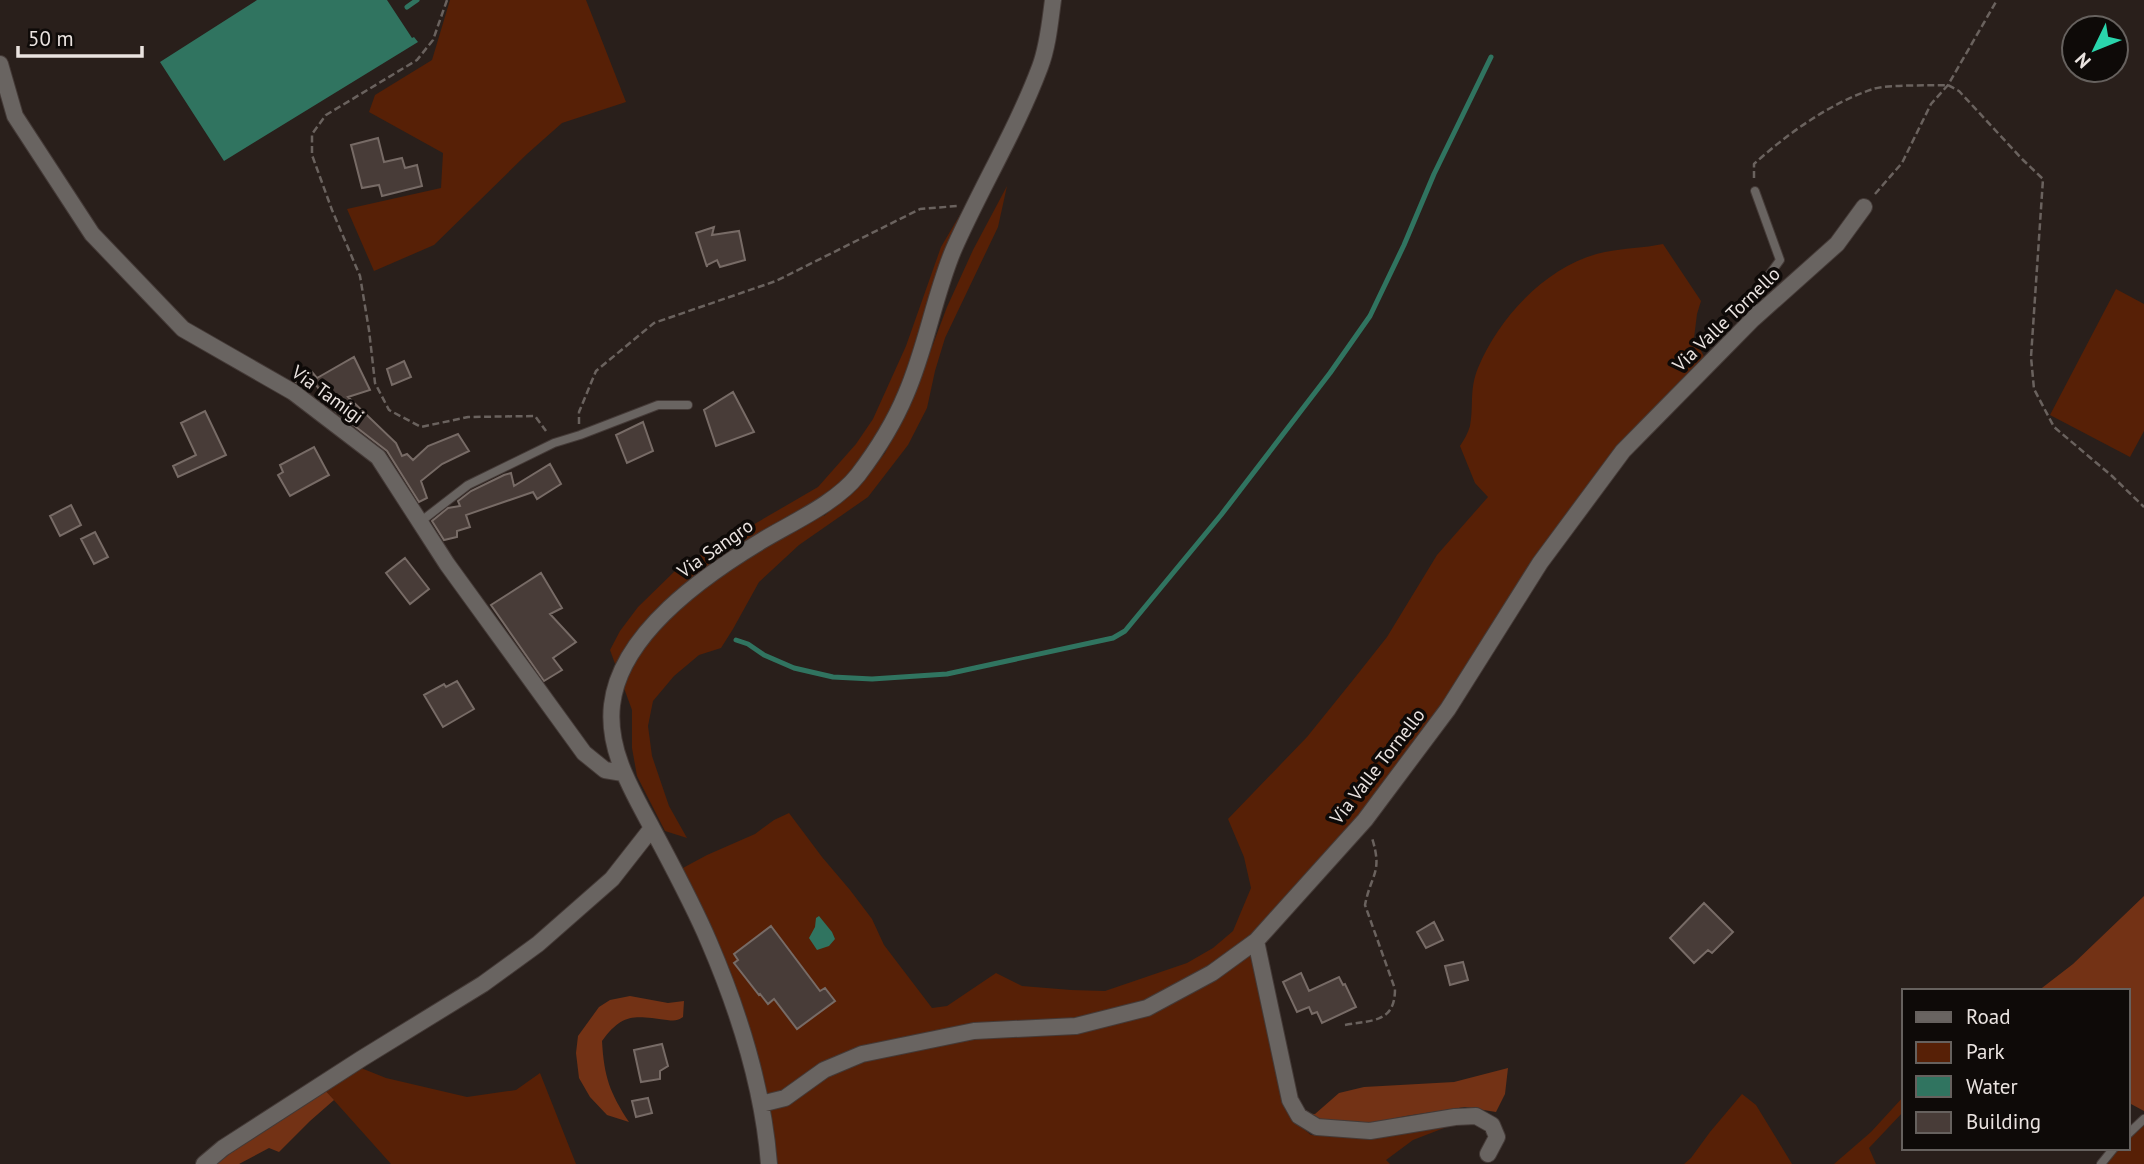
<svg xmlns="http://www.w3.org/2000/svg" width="2144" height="1164" viewBox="0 0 2144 1164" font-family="'PT Sans',sans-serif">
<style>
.green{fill:#572006}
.forest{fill:#733215}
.water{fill:#307460}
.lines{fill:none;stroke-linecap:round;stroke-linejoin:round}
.stream{stroke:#307460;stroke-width:5}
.building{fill:#483c38;stroke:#776b66;stroke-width:2}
.service-casing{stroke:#443a37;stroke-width:10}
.minor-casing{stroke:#443a37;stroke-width:18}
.path{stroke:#6a625e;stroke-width:2.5;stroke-dasharray:7 3.5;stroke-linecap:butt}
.service{stroke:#696461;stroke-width:8}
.minor{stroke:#696461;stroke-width:16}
.labels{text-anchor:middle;stroke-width:7;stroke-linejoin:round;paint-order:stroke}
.street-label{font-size:19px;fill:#eae3e0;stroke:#0e0a08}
</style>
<rect width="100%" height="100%" fill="#291f1b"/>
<!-- green -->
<path class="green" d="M450,0H586L626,102L562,123L527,154L434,245L374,271L347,209L441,188L443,153L369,112L375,95L432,60Z
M1007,186L998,227L945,338L935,371L927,408L908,445L868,497L799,545L759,582L733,629L721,648L699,655L674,676L653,701L648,726L652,756L669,806L687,838L665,831L637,776L632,748V710L610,650L620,631L638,607L677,569L818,487L856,444L873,419L906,346L941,247L961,213L923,318L912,356L889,415L849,477L815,505L824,516L859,486L885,453L911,403L947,307L973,250Z
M1663,244L1701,301L1697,314L1694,338L1706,360L1617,451L1445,704L1388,783L1248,943L1295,1122L1311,1135L1339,1136L1457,1123L1413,1140L1386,1160L1390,1164H776L770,1110L790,1104L808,1088L766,1096L681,869L707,855L755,834L774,820L789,813L822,857L850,890L872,919L884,945L932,1008L947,1006L996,973L1022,986L1071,990L1105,991L1187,963L1213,948L1233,931L1251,888L1244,857L1228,819L1307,737L1353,680L1387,637L1437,555L1488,497L1475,483L1460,446C1464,440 1468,433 1470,426C1474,405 1469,390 1478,368C1499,317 1549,263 1605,252C1624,248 1644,248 1663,244Z
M2116,289L2144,304V431L2130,457L2050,415Z
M356,1066L386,1078L467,1097L516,1090L540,1073L576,1164H391L323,1088Z
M1742,1094L1756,1105L1792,1164H1684L1691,1158L1710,1132Z
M1904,1096V1111L1869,1148L1876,1164H1834L1871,1132Z
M2144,1123V1164H2106L2119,1148H2128V1139Z"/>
<!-- forest -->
<path class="forest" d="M2144,896V1111L2131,1104L2128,1105V991H2038L2073,964Z
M630,996L668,1003L684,1001L683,1017C677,1021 674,1021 667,1020C635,1016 623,1012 602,1041C604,1077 610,1093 629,1122L607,1115L590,1097L579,1078L576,1053L578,1036L599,1007L610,1000Z
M1508,1068L1505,1094L1496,1112L1465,1107L1406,1116L1361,1125L1321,1123L1301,1113L1315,1114L1339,1093L1364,1087L1454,1082Z
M323,1088L334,1100L310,1121L279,1152L269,1148L239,1164H215Z"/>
<!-- water -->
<path class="water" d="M257,0H387L412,38L414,37L418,42L224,161L160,62Z
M819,916L832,932L835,939L829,946L817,950L809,938L815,927L816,918Z"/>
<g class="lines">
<!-- stream -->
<path class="stream" d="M407,7L417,0
M736,640L748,644L764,655L794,668L833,677L872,679L947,674L1113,638L1125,631L1221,515L1330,373L1370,316L1404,245L1434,174L1491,57"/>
</g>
<!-- building -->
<path class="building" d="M378,138L384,162L402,158L405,168L417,165L422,186L382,196L379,185L362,188L351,145Z
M714,227L712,235L739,231L745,260L720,267L717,260L707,265V267L696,233Z
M354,357L370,390L348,397L396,443L402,456L407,454L413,460L428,446L458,434L469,451L442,464L421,481L427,498L419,502L387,451L334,410L316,385L309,391L296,382L312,372L317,378Z
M404,361L411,377L392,385L387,369Z
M733,392L754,432L716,446L704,410Z
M205,411L226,455L178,477L173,466L196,455L181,423Z
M643,422L653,451L627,463L616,435Z
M314,447L329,475L290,496L278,475L283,472L280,465Z
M550,464L561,484L537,499L533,492L466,515L470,527L457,531V537L444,540L432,521L448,508L460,506L458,501L471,491L504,475L511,473L514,486Z
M71,505L81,525L60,536L50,516Z
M95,532L108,557L94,564L81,539Z
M405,558L429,589L410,604L386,573Z
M541,573L562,608L550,614L576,642L553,658L562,670L544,681L491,605Z
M457,681L474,709L443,727L424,695L444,684L446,687Z
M1704,903L1733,932L1712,953L1708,950L1694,963L1670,938Z
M1434,922L1443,940L1426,948L1417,932Z
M771,926L820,991L825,988L835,1001L797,1029L774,999L768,1004L760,994L759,995L734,963L738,960L734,954Z
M1463,962L1468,980L1450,985L1445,966Z
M1301,973L1309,991L1339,977L1343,985L1345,984L1356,1007L1322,1023L1317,1012L1312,1014L1309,1007L1297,1012L1283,982Z
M662,1044L668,1066L660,1071V1079L641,1082L634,1050Z
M648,1098L652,1113L636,1117L632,1101Z"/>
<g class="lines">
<!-- service casing -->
<g class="service-casing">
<path id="service" d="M1753,316V297L1780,260L1755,191
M420,522L468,485L554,443L580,435L658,405H688
M2128,1134L2144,1119
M2101,1164L2114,1148"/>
</g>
<!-- minor casing -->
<g class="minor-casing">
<path id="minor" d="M0,64L15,116L92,234L183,329L293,392L378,457L447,564L584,753L605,770L623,773
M1256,941L1290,1100L1299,1116L1317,1127L1370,1131L1455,1117L1476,1116L1492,1125L1497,1137L1488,1154
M761,1104L785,1098L824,1070L862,1054L974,1031L1076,1026L1147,1008L1212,973L1256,941L1365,820L1448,709L1540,563L1623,451L1753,319L1837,244L1864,207
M204,1164L223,1148L361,1059L483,984L538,944L612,879L652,828
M769,1164C763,1087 739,1012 709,942C692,902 671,864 651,826C631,789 607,749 612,705C620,633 706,574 763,540C793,522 836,503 858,475C877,450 894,423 906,394C926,348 934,297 953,251C980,189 1016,131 1040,67C1048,46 1050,22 1053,0"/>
</g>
<!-- path -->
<path class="path" d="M447,0L433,40L417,60L326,115L312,134V155L332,210L360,276L369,330L375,383L389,410L421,427L468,417L535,416L546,431
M1754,178V164C1787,134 1830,103 1873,89C1888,84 1930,86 1948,85L1959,91L2022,159L2043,179L2031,357L2034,389L2054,427L2112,476L2144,507
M1875,194L1902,163L1931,104L1948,85L1997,0
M579,424V412L596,371L654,323L776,281L920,209L957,206
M1345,1025C1372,1020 1395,1023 1395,989L1365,905C1371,874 1383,873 1372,838"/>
<!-- service -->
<use href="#service" class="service"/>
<!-- minor -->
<use href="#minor" class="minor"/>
</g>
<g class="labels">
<!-- street labels -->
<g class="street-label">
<text transform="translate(1726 319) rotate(-44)" y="7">Via Valle Tornello</text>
<text transform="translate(328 394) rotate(36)" y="7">Via Tamigi</text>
<text transform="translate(715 548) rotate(-35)" y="7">Via Sangro</text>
<text transform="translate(1377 766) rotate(-52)" y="7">Via Valle Tornello</text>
</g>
</g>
<!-- legend -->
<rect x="1902" y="989" width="228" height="161" fill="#0e0a08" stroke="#66615e" stroke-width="2"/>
<rect x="1916" y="1012" width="35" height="10" fill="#696461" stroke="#66615e" stroke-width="2"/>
<text x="1966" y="1024" font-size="21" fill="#eae3e0">Road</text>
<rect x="1916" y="1042" width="35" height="21" fill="#572006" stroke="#66615e" stroke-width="2"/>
<text x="1966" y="1059" font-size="21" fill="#eae3e0">Park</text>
<rect x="1916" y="1076" width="35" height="21" fill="#307460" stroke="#66615e" stroke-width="2"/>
<text x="1966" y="1094" font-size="21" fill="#eae3e0">Water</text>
<rect x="1916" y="1112" width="35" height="21" fill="#483c38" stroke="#66615e" stroke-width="2"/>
<text x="1966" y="1129" font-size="21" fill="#eae3e0">Building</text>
<!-- north arrow -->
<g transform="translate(2095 49) rotate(227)"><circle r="33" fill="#0e0a08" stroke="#66615e" stroke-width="2"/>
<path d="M0-5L12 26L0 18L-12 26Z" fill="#2ad5ac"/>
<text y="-10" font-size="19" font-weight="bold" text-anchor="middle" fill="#eae3e0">N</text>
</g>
<!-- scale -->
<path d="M18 46v10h124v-10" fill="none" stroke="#eae3e0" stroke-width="3.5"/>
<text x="28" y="46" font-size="21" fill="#eae3e0" stroke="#0e0a08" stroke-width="5" paint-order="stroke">50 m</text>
</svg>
